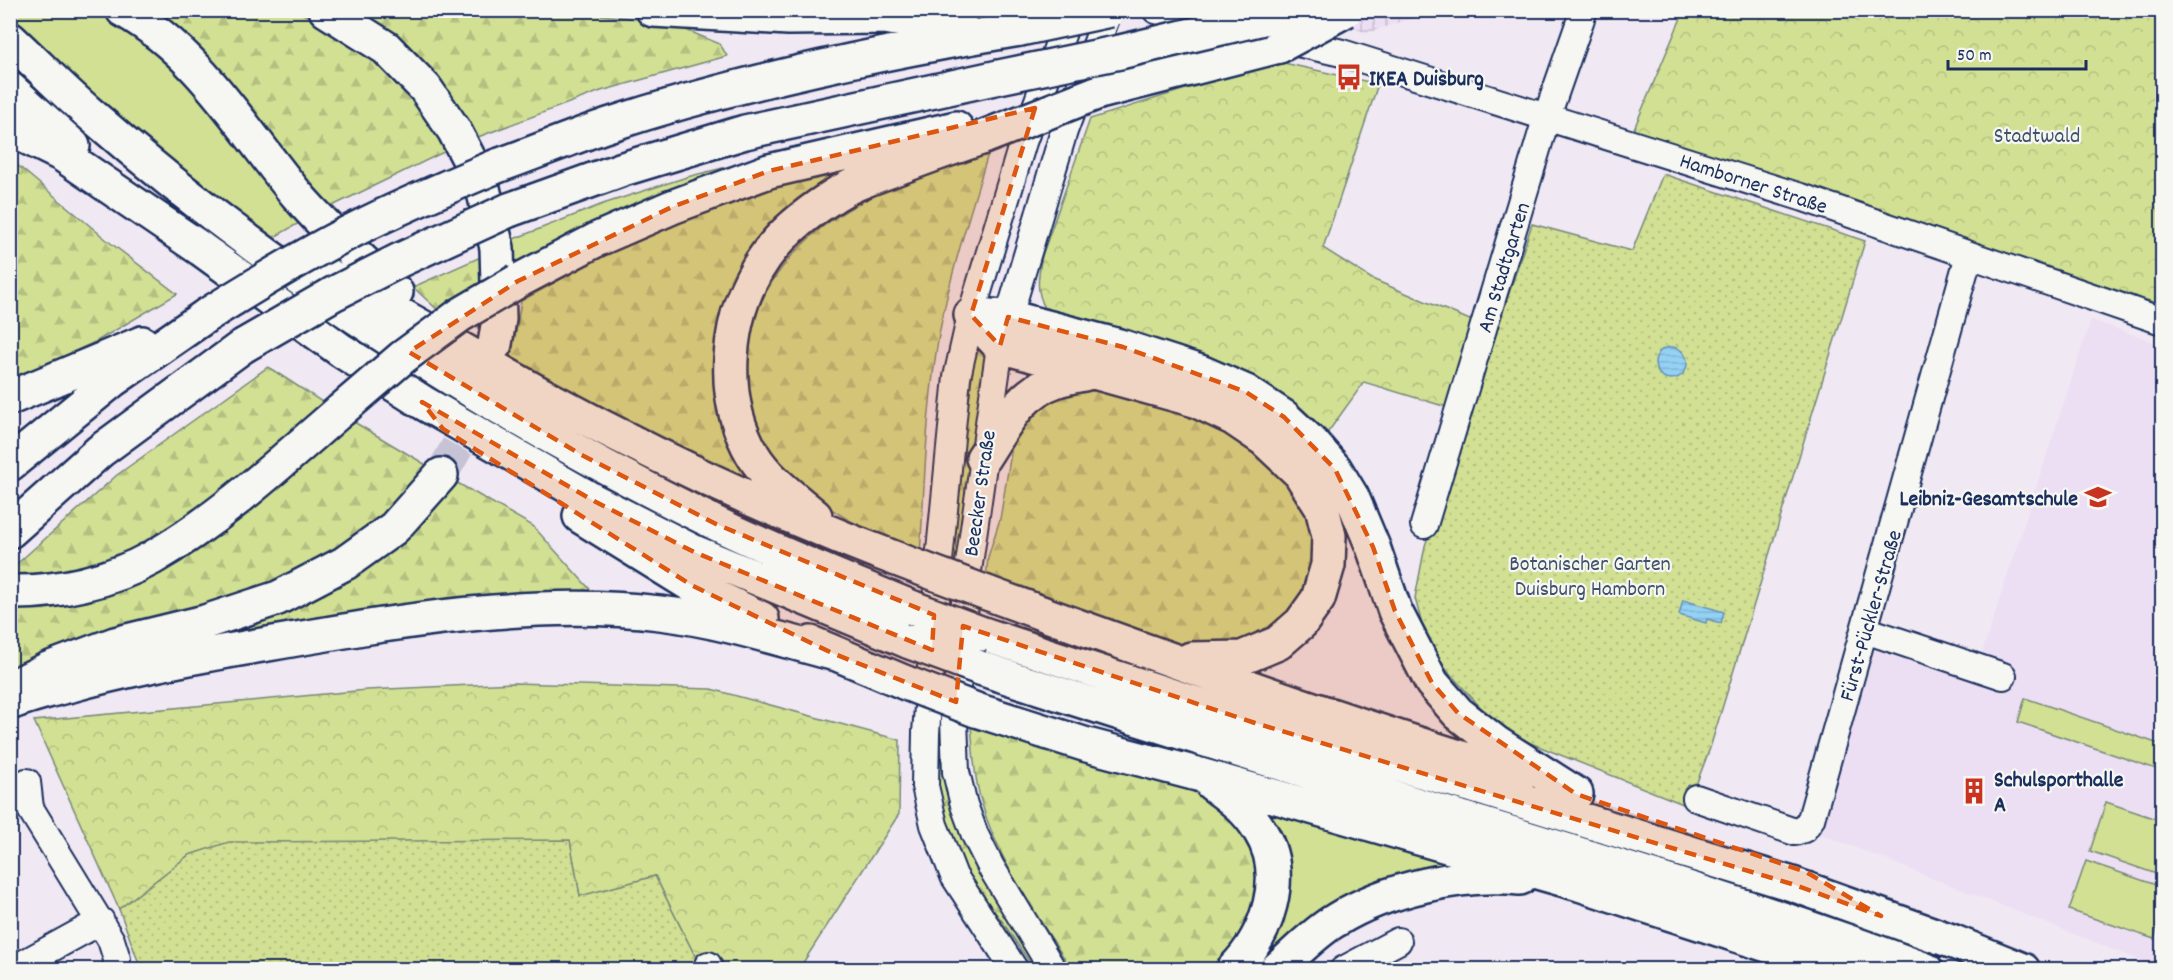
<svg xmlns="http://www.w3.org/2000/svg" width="2173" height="980" viewBox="0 0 2173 980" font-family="Dekko,sans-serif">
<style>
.built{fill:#ecdef3}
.industrial{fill:url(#industrial-grid)}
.grass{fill:#d2e093;stroke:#768878;stroke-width:1.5}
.forest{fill:url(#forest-firs);stroke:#768878;stroke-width:1.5}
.park{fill:url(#park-crowns);stroke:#768878;stroke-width:1.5}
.garden{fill:url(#garden-dots);stroke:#768878;stroke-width:1.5}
.water{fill:url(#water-rules);stroke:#6490b8;stroke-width:1.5}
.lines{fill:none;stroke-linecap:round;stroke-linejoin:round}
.highway-tunnel{stroke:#c5c3d5;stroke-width:33;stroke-dasharray:33 16;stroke-linecap:butt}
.minor-casing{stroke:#1b2f5e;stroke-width:30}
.highway-casing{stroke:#1b2f5e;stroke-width:38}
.minor{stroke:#f6f6f2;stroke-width:26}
.highway{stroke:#f6f6f2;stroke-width:33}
.highway-bridge-casing{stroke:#1b2f5e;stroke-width:38;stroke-linecap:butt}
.highway-bridge{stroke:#f6f6f2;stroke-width:33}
.marked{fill:#de5710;fill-opacity:0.2;stroke:#de5710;stroke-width:4.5;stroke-dasharray:12 8;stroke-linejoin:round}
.labels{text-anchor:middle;stroke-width:4.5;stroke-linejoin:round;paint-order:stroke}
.poi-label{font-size:22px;font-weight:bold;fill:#1b2f5e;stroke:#f6f6f2;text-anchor:start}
.park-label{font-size:22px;fill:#405269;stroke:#f6f6f2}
.street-label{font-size:22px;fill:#1b2f5e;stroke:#f6f6f2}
</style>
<defs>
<pattern id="industrial-grid" width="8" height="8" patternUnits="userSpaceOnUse" patternTransform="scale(1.5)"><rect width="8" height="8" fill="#ecdef3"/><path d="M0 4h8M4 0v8" fill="none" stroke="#cabfd3"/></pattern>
<pattern id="forest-firs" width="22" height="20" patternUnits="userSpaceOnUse" patternTransform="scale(1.5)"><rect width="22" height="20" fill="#d2e093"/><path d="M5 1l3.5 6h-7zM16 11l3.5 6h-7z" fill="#b4c081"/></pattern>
<pattern id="park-crowns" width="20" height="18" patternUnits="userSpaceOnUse" patternTransform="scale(1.5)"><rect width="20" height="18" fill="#d2e093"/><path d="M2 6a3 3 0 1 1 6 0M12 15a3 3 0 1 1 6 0" fill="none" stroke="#b4c081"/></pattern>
<pattern id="garden-dots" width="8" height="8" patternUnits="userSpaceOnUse" patternTransform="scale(1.5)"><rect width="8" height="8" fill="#d2e093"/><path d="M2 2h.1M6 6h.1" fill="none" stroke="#b4c081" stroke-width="1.8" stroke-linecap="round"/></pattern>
<pattern id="water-rules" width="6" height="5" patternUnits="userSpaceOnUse" patternTransform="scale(1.5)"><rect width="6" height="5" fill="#94d1f4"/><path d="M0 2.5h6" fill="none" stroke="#7fb4d4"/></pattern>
</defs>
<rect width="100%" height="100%" fill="#f0e8f3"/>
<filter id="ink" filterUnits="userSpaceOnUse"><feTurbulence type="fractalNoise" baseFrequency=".0167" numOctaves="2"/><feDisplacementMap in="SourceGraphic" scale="12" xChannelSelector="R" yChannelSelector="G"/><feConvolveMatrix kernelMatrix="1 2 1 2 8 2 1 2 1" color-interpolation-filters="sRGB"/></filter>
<g filter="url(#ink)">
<!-- built -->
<path class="built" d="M2091,320L2162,345V944L2155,966L1816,832L1870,649L1973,681Z"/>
<!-- industrial -->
<path class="industrial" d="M1306,11H1432L1367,33Z"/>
<!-- grass -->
<path class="grass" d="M96,10L122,23L165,52L306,219L273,238L248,225L99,104L11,19V11Z
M818,144L514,268L511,240L603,204L687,177Z
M2025,698L2162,745V771L2018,722Z
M2106,802L2162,821V876L2090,851Z
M1254,805L1468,860L1260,969L1250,970Z
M2086,861L2162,887V912L2154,939L2069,910Z"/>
<!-- forest -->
<path class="forest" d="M554,10L667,22L720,44L727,56L601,91L475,138L355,11Z
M151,11H296L325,24L376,56L416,94L452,148L326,209Z
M897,153L826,187L720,341L769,496L558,387L509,357L516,333L521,301C571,274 622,244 675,222C747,192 823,173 897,153Z
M988,154C970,214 950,274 939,335C926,407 925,481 920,554C861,530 802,500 767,445C763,439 757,432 755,425C747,403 746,376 748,353C752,305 778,265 815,233C863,192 928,174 988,154Z
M10,159L108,241L177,294L97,341L10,381Z
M485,255L488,283L441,313L413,287Z
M983,350L989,354L958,569L947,565L974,362L978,351Z
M268,367L327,405L199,514L144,549L69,574L11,579V569L117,475Z
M1100,384L1227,428L1291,481L1320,539L1313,595L1274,638L1199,653L986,579L988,557L1000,519L1012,447L1018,434L1040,410L1042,405L1038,397Z
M354,422L428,466L383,520L337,552L273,585L11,675L10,610C51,608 87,597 125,584C137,580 149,577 160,571C232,532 293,476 354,422Z
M454,481L533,526L596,596L131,658L213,633Z
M935,712L943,716C934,821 989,886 1042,969H1034L1002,921L962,871L933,784Z
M971,724L1192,788L1238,816L1266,884L1236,947L1210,969H1071C1038,916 998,862 981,801C974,776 973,749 971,724Z"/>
<!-- park -->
<path class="park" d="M1684,11H2162V305L1633,131Z
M1275,61L1378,84L1323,248L1372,279L1477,323L1450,408L1364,382L1323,439L1046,310C1035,291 1038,277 1042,256L1090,119Z
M514,683L711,689L900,740L899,814L799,969H720L697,960L655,876L580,897L570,841L189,855L119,909L34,721L367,690Z"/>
<!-- garden -->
<path class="garden" d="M1663,174L1865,241L1710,748L1688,806L1503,732L1444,667L1426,640L1415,598L1425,546L1532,224L1632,251Z
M570,840L580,896L655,876L697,960L693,970L141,969L119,909L189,855L229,842Z"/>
<!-- water -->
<path class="water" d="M1655 363a16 16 0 1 1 32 0a16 16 0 1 1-32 0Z
M1683,600L1724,612L1721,623L1707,619L1706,623L1679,615Z"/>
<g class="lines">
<!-- highway-tunnel -->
<path class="highway-tunnel" d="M441,475C460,442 482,407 490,369"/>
<!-- minor casing -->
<g class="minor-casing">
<path id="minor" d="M1156,10L1224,26
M1280,39L1342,53L1804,198L2162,321
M1424,525L1547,116L1584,10
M1865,630L2003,676
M27,782L30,808L111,940L117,959L116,970
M1696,798L1795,832L1804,829L1811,819L1969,255
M12,970L101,921
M707,970L708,965
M1015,970L954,876L940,840L934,825L925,786L926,733L939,561L957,377L971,315L1023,142L1071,10
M1053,970L991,867L975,835L964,805L956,772L954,720L968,571L1000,346L1064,131L1109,10
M1343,970L1398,941"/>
</g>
<!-- highway casing -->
<g class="highway-casing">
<path id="highway" d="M123,10C201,54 242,129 298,196C327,230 363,261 396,292
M326,10L386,48L425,88L454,130L482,184L497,248L499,319L495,344
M653,10L788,18L885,17L964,31
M10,39C37,64 62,90 89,113C278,278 490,413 715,523C779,554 846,580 913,608
M10,89L73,146
M1099,92L1279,46
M10,129L63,155L201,249L342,351L422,402L594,501L694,552L910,642
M497,166C534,153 570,138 608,125C742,81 881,52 1020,29
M509,210L623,169L745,132L999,77
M327,275C402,314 473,357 546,397C665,462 788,519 915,566
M518,281L598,239L672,207L769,171L956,128
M971,315L1008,317L1123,347L1200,372L1246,392L1284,417L1314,445L1335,469L1352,497L1373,547L1395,611L1432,683L1458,713L1496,743L1576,794
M971,315L1000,346L1195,400L1233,418L1264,439L1300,473L1322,508L1329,536L1328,565L1318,599L1301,623L1278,643L1242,658L1191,659
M10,398L142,343
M983,458C1003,428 1019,393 1055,381C1067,377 1080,375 1092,372
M10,464L113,380L207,315
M580,516L693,586L762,619
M815,516C794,498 768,480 753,455C718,396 726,312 765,257C781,234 806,214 829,199C850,184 876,176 900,167C927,157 954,147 981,138
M10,531L100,451L243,346
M10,592C57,593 111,581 152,558C221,518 280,463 340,411
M987,593C1163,658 1340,721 1520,776
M983,634L1255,723L1473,786L1792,884L1954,942L2023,970
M811,643L906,683
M980,668C1123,715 1265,759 1409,802C1582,855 1756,906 1926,970
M20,683L48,669L115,644L205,622L278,598L345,563L394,528L441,475
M10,703C30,695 51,690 71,685C128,669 186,658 245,648C377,625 525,597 660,613C718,620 775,638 832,653
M976,710L1087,745L1197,774L1579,884L1844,970
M1211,783C1230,797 1248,810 1260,831C1288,875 1268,935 1233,970
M1276,970C1295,954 1315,932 1336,920C1386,889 1462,872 1520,878"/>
</g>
<!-- minor -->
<use href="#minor" class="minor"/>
<!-- highway -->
<use href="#highway" class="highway"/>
<!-- highway-bridge casing -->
<g class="highway-bridge-casing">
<path id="highway-bridge" d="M1020,29L1110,10
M1279,46L1346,10
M999,77L1120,52L1297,10
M981,138L1099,92
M207,315C255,285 304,255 354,230C401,206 449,186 497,166
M243,346L333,294L400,260L509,210
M340,411L403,357L460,315L518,281
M915,566L987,593
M913,608L983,634
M910,642L980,668
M906,683L976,710"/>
</g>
<!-- highway-bridge -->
<use href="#highway-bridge" class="highway-bridge"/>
</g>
</g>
<!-- marked area -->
<path class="marked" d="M1035,108L971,315L1000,346L1008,317L1123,347L1246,392L1284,417L1335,469L1373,547L1395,611L1432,683L1458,713L1576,794L1806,872L1881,916L1792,884L1255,723L963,626L956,702L832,653L693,586L443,429L422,402L594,501L694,552L932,650L934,615L716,524L580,454L409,352L518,281L672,207L769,171Z"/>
<!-- icons -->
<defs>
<g id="bus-bare" transform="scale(2.07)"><path d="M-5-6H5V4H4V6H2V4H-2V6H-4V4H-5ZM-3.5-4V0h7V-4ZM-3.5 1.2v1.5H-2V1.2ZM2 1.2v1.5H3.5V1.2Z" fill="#c8321e" stroke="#f6f6f2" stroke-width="2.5" paint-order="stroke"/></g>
<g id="school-bare" transform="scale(2.07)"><path d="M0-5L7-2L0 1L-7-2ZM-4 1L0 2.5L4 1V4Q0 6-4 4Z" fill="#c8321e" stroke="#f6f6f2" stroke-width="2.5" paint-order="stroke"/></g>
<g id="building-bare" transform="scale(2.07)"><path d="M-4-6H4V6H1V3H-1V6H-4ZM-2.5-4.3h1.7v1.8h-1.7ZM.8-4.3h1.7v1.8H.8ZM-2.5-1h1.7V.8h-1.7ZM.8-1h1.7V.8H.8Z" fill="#c8321e" stroke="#f6f6f2" stroke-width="2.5" paint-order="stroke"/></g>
</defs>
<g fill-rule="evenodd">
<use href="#bus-bare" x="1349" y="77"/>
<use href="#school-bare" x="2098" y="497"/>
<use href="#building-bare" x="1974" y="791"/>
</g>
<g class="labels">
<!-- poi labels -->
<g class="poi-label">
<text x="1369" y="85">IKEA Duisburg</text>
<text x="2078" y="505" text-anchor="end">Leibniz-Gesamtschule</text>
<text x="1994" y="786">Schulsporthalle<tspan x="1994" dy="25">A</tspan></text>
</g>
<!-- park labels -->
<g class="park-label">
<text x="2037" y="142">Stadtwald</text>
<text x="1590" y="570">Botanischer Garten<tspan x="1590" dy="25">Duisburg Hamborn</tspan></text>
</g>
<!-- street labels -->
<g class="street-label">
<text transform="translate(1754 182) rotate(18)" y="8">Hamborner Straße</text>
<text transform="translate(1502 267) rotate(-73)" y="8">Am Stadtgarten</text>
<text transform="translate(978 493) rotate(-82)" y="8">Beecker Straße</text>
<text transform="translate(1869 615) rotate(-74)" y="8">Fürst-Pückler-Straße</text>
</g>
</g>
<!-- margin -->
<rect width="2173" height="980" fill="none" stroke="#f6f6f2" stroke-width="36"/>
<rect x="18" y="18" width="2137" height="944" fill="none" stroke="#1b2f5e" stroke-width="2" filter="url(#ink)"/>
<!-- scale -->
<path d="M1948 60v9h138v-9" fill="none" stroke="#1b2f5e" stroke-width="3"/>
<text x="1957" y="60" font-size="18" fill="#1b2f5e" stroke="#f6f6f2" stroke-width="4.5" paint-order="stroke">50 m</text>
</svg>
